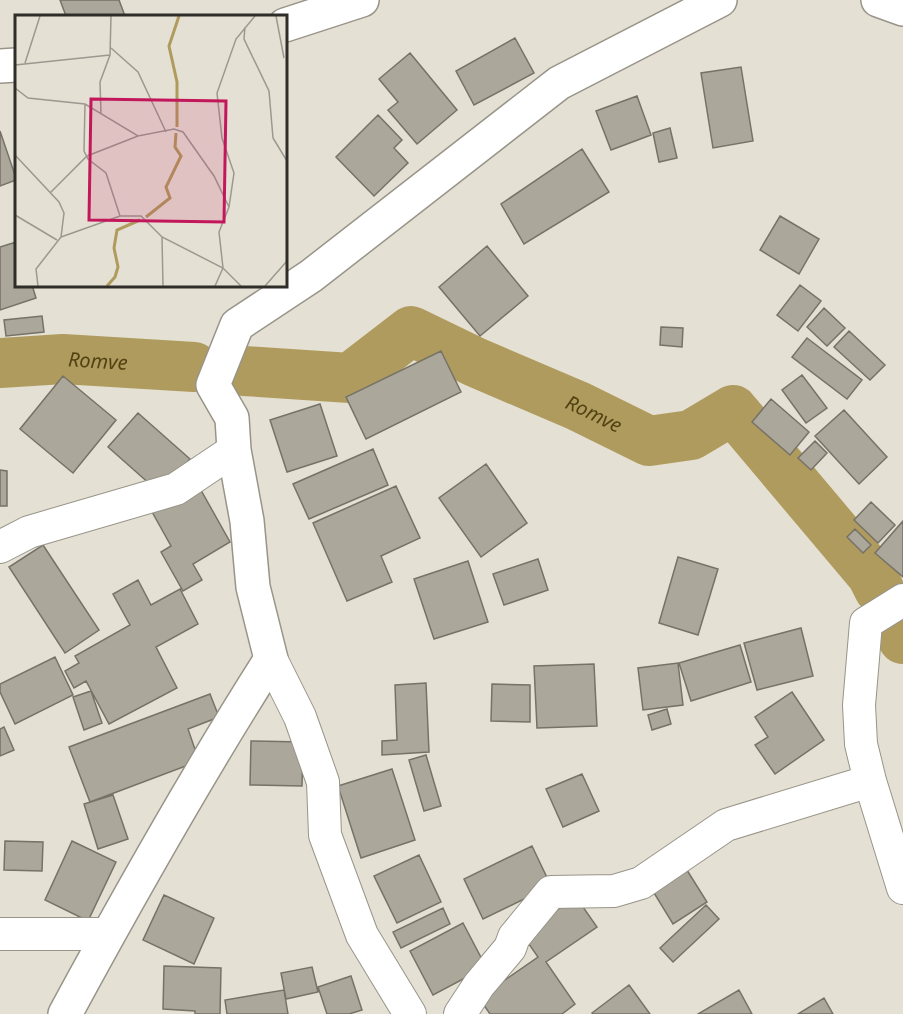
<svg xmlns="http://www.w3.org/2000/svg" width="903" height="1014" viewBox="0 0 903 1014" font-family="'Noto Sans',sans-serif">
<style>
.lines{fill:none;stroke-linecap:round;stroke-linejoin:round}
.river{stroke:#b09b5e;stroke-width:50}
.building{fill:#aba79b;stroke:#767267;stroke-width:1.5}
.minor-casing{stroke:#989488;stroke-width:34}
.tertiary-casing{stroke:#989488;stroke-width:36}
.minor{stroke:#fff;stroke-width:32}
.tertiary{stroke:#fff;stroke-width:33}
.labels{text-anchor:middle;stroke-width:4.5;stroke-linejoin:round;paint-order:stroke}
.water-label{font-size:20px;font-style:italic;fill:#524212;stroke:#fff}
.inset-river{fill:none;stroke:#b09b5e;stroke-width:3}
.inset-road{fill:none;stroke:#9c9890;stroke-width:1.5}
.view{fill:#c2185b;fill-opacity:0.15;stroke:#c2185b;stroke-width:3}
.inset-edge{fill:none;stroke:#2f2d29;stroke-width:3}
</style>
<rect width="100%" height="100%" fill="#e5e0d4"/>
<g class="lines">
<!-- river -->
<g class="river">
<path id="s1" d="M0,363L63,359L194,367"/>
<path id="s2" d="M244,371L350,378L411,331L475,362L578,406L649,441L691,435L733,410L872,575L879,589"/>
<path d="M898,629L903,639"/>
</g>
</g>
<!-- building -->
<path class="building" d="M60,0H119L125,16H66Z
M515,38L534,73L474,105L456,71Z
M410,53L457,110L417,144L388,110L398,102L379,79Z
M741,67L753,141L713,148L701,73Z
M637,96L651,135L611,150L596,111Z
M378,115L402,140L394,148L408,163L374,196L336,157Z
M670,128L677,158L659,162L653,133Z
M0,131L16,178V180L0,186Z
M582,149L609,192L524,244L501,204Z
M780,216L819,239L799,274L760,250Z
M16,242V285H32L36,298L0,310V247Z
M487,246L528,296L480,336L439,287Z
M800,285L821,301L798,331L777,315Z
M824,308L845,328L827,346L807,327Z
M42,316L44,332L6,336L4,320Z
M661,327L683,328L682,347L660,345Z
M849,331L885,365L870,380L834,347Z
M807,338L862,380L847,399L792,357Z
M441,351L461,392L366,439L346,397Z
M802,375L827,408L806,423L782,390Z
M63,376L116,420L73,473L20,429Z
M771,399L809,432L790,455L752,422Z
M320,404L337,456L287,472L270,420Z
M844,410L887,457L859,484L815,436Z
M138,413L190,459L160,493L108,447Z
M815,441L827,453L811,470L798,458Z
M373,449L388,485L309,519L293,484Z
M486,464L527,523L481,557L439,498Z
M0,470L7,471V506H0Z
M197,483L230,542L193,564L202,580L183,591L161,552L171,546L151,510Z
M396,486L420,538L381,556L392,582L347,601L313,523Z
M871,502L895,525L878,543L854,520Z
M903,521V577L875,553Z
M855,529L871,545L863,553L847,537Z
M43,545L99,630L65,653L9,567Z
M678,557L718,569L698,635L659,623Z
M538,559L548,590L504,605L493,574Z
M468,561L488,622L434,639L414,579Z
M138,580L151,605L180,589L198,624L156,647L177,688L109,724L86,681L74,688L65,671L79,663L75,656L130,625L113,594Z
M801,628L813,676L757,690L744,643Z
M740,645L751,682L691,701L679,663Z
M55,657L73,695L15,724L0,692V684Z
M678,663L683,705L643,710L638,668Z
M594,664L597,726L537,728L534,666Z
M426,683L429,752L382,755V741L397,740L395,685Z
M492,684L530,685V722L491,721Z
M91,691L102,723L84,730L73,697Z
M792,692L824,740L775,774L755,745L768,737L755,717Z
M210,694L219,717L188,729L199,761L90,802L69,747Z
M667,709L671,724L652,730L648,715Z
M4,727L14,750L0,756V729Z
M251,741L303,742L302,786L250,785Z
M426,755L441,806L424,811L409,760Z
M392,769L415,840L361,858L338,786Z
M582,774L599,811L563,827L546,789Z
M113,795L128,839L98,849L84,804Z
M5,841L43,842L42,871L4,870Z
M72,841L116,862L88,921L45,900Z
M532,846L551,886L483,919L464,879Z
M419,855L441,902L397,923L374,876Z
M685,867L707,902L673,924L651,888Z
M164,895L214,918L194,964L143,940Z
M576,897L597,927L546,962L575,1004L562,1014H490L479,998L538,957L522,934Z
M706,905L719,919L673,962L660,948Z
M443,908L450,924L401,948L393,932Z
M463,923L486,967L433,995L410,951Z
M164,966L221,968L220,1014H195V1011L163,1009Z
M312,967L318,992L286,999L281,973Z
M351,976L362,1010L349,1014H327L318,987Z
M629,985L650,1014H593L592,1013Z
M284,990L288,1014H227L225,1000Z
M739,990L752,1014H698Z
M824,998L833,1014H798Z"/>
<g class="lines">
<!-- minor casing -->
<g class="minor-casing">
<path id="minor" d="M0,547L29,532L176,489L234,450
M903,600L866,623L859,705L861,744L870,781L903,888
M271,659L300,717L323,782L325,835L362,935L410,1014
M0,934H108
M460,1014L479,985L510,948L514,937L551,892L614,891L641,883L726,825L870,781"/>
</g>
<!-- tertiary casing -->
<g class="tertiary-casing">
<path id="tertiary" d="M878,0L903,9
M285,25L362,0
M0,66L16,65
M65,1014C130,894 197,775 271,659L253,587L247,521L234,450L232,418L213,385L237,325L311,276L559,83L720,0"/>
</g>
<!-- minor -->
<use href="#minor" class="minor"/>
<!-- tertiary -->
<use href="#tertiary" class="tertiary"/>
</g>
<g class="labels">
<!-- water labels -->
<g class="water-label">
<text dy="7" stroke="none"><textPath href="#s1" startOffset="98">Romve</textPath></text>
<text dy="7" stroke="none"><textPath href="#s2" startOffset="384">Romve</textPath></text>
</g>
</g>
<!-- overview -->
<g transform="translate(15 15)">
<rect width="272" height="272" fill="#e5e0d4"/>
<path class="inset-river" d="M162,112V67L154,31L164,1M131,202L155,183L151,172L166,141L160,132L161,118M92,271L100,262L103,252L99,233L102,215L125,205"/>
<path class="inset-road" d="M261,1L269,43M230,12L229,24L254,76L258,123L272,146M96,33L123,57L151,117M10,48L25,1M0,50L95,40M0,73L13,83L70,89L123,121L159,114L168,117L199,161L214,192M70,89L69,136L73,144L91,158L105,201M86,99L85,67L95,40L96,1M0,140L44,187L49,198L46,222L21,254L23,271M35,178L72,141L123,121M0,200L42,225M46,222L105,201H126L147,222L208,253L226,271M147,222L148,271M200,271L208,253L204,217L214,192L219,158L207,123L202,78L221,24L240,1M250,271L272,246"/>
<path class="view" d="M76,84L211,86L209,207L74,205Z"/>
<rect width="272" height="272" class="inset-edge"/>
</g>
</svg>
